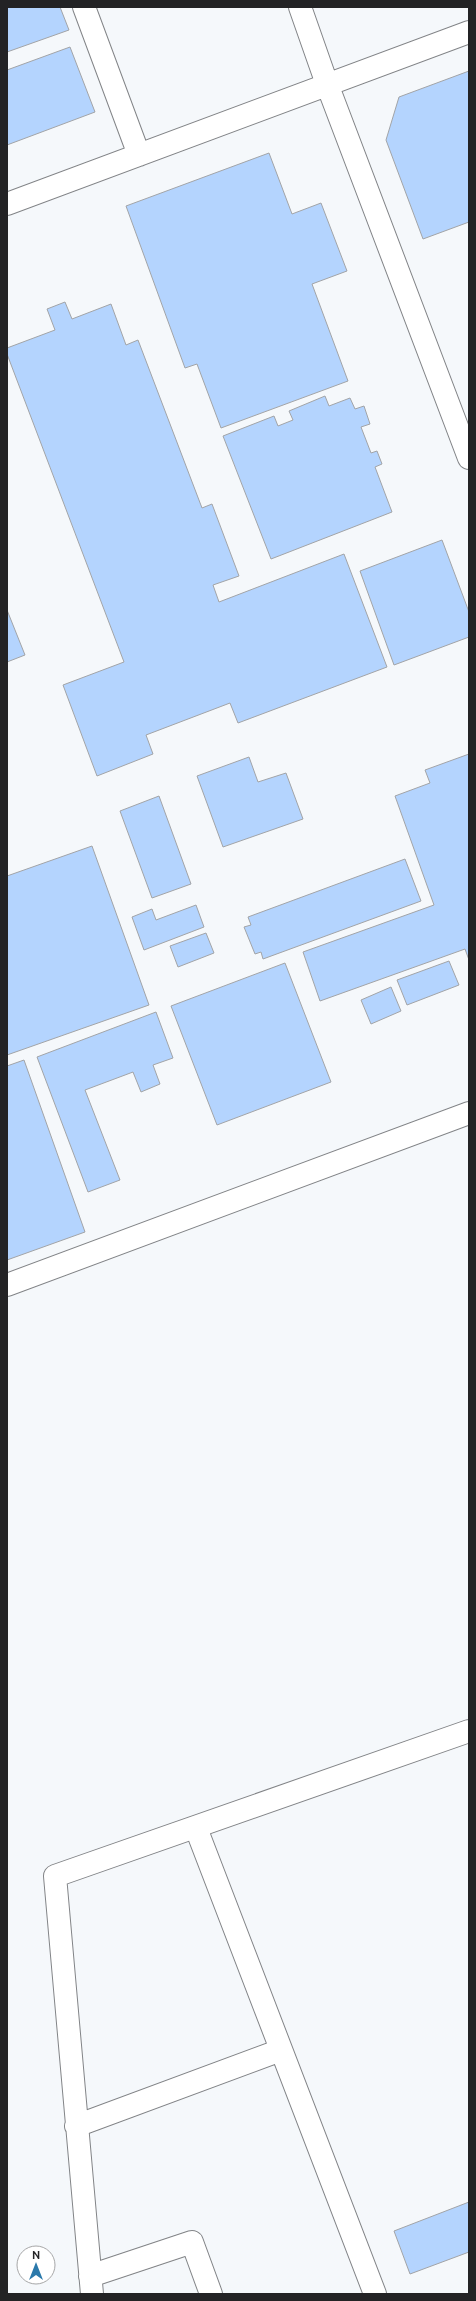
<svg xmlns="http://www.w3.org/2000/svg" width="476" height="2301" viewBox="0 0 476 2301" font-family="Ubuntu,sans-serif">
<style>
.building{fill:#b4d4fe;stroke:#a2a4a7}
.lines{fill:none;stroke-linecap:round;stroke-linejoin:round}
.minor-casing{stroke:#828487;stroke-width:24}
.minor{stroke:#fff;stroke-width:22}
</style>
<rect width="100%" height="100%" fill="#f5f8fb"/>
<!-- building -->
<path class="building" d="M7,7H60L69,30L7,52Z
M70,47L95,112L7,145V70Z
M469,71V222L423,239L386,140L399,97Z
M269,153L292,214L321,203L347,271L312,284L348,381L221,428L197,364L185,368L126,206Z
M65,302L72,319L111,304L126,345L138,340L202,508L212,504L239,576L213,585L219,602L344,554L387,667L238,723L230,703L146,735L153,754L97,776L63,685L124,662L7,354V348L55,330L47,309Z
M325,396L329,406L350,398L355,409L364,406L370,424L361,427L371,453L377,451L382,464L375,467L392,512L271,559L223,436L274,416L278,426L293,420L289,411Z
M442,540L469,612V637L394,665L360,571Z
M7,610L25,655L7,662Z
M469,754V960L465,949L320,1001L303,952L434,905L395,796L430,783L425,770Z
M249,757L258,782L286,773L303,819L223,847L197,776Z
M159,796L191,884L152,898L120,811Z
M92,846L149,1005L7,1055V876Z
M405,859L421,901L263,959L261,952L255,954L244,927L251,925L248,917Z
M196,905L204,927L144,950L132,917L152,909L156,920Z
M206,933L214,953L178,967L170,946Z
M449,961L459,985L407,1005L397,980Z
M285,963L331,1082L217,1125L171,1006Z
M391,987L401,1011L371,1024L361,1000Z
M156,1012L173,1058L153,1065L160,1084L141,1092L133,1072L85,1090L120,1180L88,1192L37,1057Z
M24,1060L85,1232L7,1260V1066Z
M469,2202V2252L410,2274L394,2231Z"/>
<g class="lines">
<!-- minor casing -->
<g class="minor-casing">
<path id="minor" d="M84,7L139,155
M300,7L327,84L469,458
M7,204L469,32
M7,1285L469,1113
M196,1828L375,2294
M76,2126L281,2050
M90,2276L192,2242L211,2294
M92,2294L55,1876L469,1731"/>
</g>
<!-- minor -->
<use href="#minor" class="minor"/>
</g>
<!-- border -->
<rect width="476" height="2301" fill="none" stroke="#232325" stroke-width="16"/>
<!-- north arrow -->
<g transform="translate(36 2265)"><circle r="19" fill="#ffffff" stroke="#a7a7a8"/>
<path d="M0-3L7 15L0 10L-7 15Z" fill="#2b79ab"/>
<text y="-6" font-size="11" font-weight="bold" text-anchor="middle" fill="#232325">N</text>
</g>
</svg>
